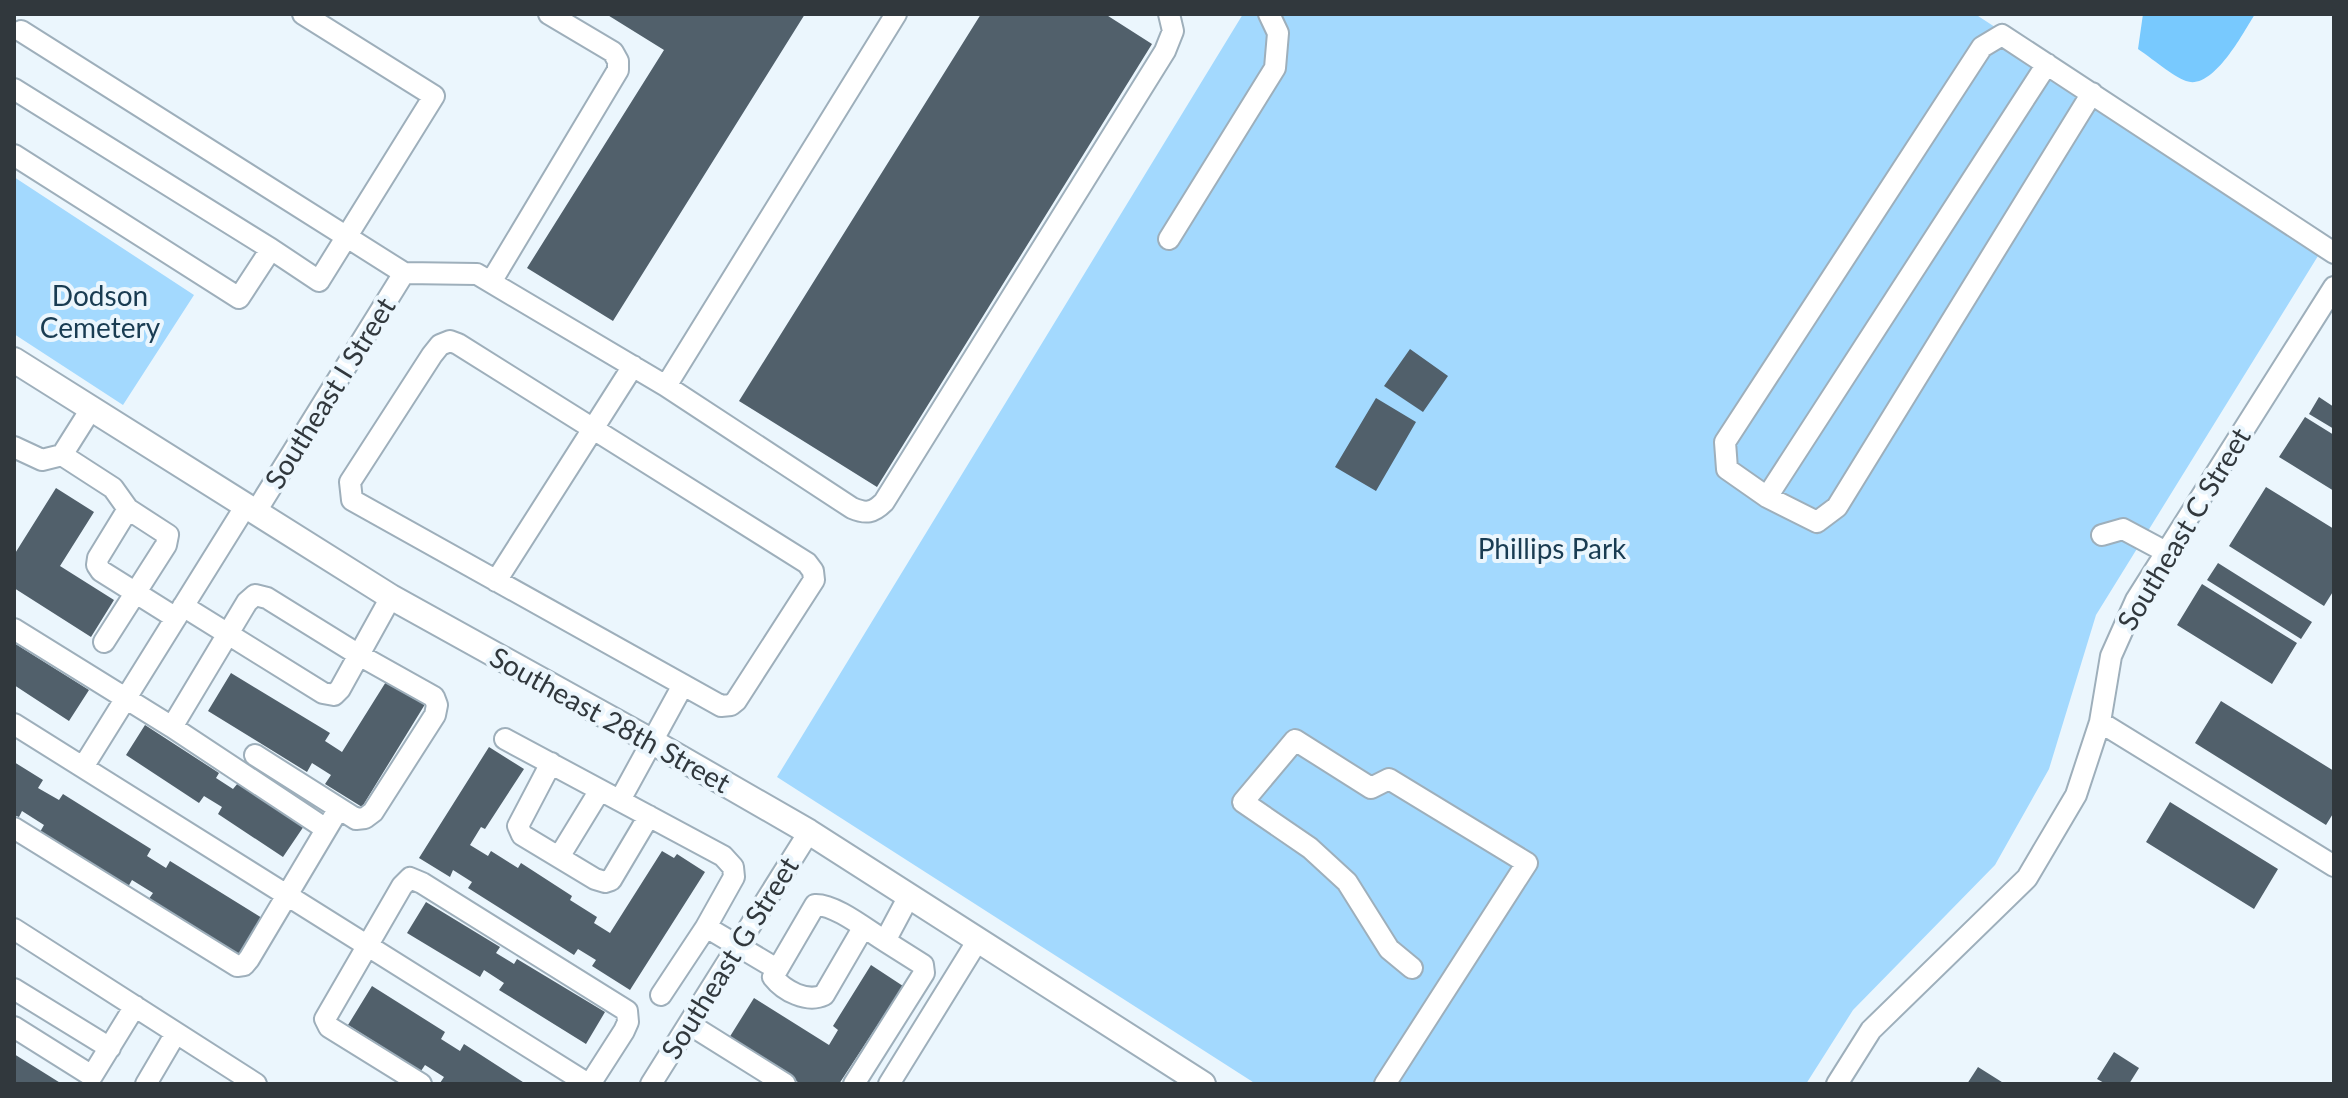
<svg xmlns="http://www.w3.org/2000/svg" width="2348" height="1098" viewBox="0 0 2348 1098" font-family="Lato,sans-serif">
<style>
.green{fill:#a3d9fe}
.water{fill:#78c9fe}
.building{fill:#51606b}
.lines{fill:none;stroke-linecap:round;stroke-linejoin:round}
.minor-casing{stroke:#9eafbb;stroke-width:24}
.major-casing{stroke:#9eafbb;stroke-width:28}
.minor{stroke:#fff;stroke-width:20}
.major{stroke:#fff;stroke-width:24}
.labels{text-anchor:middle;stroke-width:8;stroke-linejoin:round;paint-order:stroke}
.park-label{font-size:28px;fill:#193c52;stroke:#ebf6fd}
.street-label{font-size:28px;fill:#31383d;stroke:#ebf6fd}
</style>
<rect width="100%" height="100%" fill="#ebf6fd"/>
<!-- green -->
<path class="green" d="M1243,14H1975L2326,243L2096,615L2049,769L1995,865L1853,1010L1806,1084H1256L777,777Z
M14,177L194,295L123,405L14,334Z"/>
<!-- water -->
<path class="water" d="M2143,14H2255C2243,33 2213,91 2186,81C2174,77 2150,57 2138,49Z"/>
<!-- building -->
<path class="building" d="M606,14H805L613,321L527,268L664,50Z
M981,14H1105L1152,44L877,487L739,401Z
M1410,349L1448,376L1423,412L1384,386Z
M2319,397L2334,407V429L2309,414Z
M1376,398L1416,422L1376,491L1335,467Z
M2305,417L2334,435V491L2279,457Z
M2266,487L2334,529V590L2324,606L2229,546Z
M56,488L94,512L60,566L114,600L91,637L14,588V555Z
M2218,563L2312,622L2301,639L2207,580Z
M2202,584L2297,643L2272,684L2177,625Z
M14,643L89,690L69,721L14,685Z
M231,673L330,733L325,741L342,752L389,677L427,701L362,807L325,784L331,775L312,763L307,772L208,711Z
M2221,701L2334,771V812L2326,825L2195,743Z
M145,725L219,773L216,778L233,789L238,783L304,826L283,857L218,814L222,807L204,796L199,803L126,755Z
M489,747L524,769L485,829L481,827L470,845L488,856L491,851L518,868L521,863L572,896L570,900L597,917L594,923L610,933L662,851L674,858L677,854L705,872L630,990L592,966L596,960L578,949L574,955L468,888L472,882L453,870L450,877L419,858Z
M14,762L43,780L38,788L59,800L63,794L151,849L147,856L166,868L170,861L262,918L238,956L148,900L153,893L132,880L128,887L40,832L44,825L22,811L19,817L14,815Z
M2170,802L2278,869L2254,909L2146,842Z
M426,902L500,947L496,953L514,964L517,959L605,1012L586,1044L499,990L504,983L484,970L480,977L407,933Z
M871,965L903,986L839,1084H801L729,1038L754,998L829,1045L838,1030L833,1026Z
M372,986L445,1032L441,1039L460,1051L464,1044L526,1084H442L440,1083L444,1077L425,1065L421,1071L348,1025Z
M2114,1052L2139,1068L2129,1084H2106L2097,1079Z
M14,1054L62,1084H14Z
M1978,1067L2005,1084H1967Z"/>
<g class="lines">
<!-- minor casing -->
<g class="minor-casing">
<path id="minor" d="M21,31L404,273L477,274L666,386L896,14
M14,89L271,249
M2092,93L1837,507L1817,522L1767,497L1727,469L1725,442L1982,47L2002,35L2334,253
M14,155L239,298L271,249L319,281L434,96L303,14
M1169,239L1275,68L1278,33L1269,14
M491,282L618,70V61L613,52L549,14
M450,341L458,344L807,563L813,571L814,580L736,701L731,705L721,706L352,500L350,482L432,355L440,345Z
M666,386L852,508C866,514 873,513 884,502L1165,51L1173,31L1169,14
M91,409L62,455L113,488L128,509L98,558L97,565L101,571L176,618
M14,447L42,460L62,455
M1767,497L2047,64
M255,513L404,273
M2102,535L2123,529L2166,552
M496,581L633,366
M183,606L323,693L334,695L340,689L391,597
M14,629L172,727L247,602L255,595L267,598L359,655L434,697L437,705L435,715L373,812L365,818L356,819L255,755
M104,642L166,545L168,535L128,509
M2100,722L2334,866
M14,724L588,1084
M172,727L326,829
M505,739L723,856L733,867L734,877L706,927
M551,763L518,826L522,835L595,879L605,882L611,880L649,816
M83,767L245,507
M620,800L683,685
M14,828L237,966L244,965L249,959L339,808
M559,857L600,790
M863,928L824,995C807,1003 784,991 773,977L815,905C835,904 867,930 885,941
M14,929L256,1084
M14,989L110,1048
M661,995L706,927L777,969
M689,1024L785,1084
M14,1027L92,1076L135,1006
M146,1084L176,1033
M421,1084L329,1027L325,1019L402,886L410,878L422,883L627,1011L628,1022L624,1031L590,1084
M651,1084L809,832
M854,1084L924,973L923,965L885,941L909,896
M889,1084L978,940
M1385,1084L1527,863L1389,779L1371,788L1295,740L1243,802L1310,848L1347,882L1389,949L1412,968
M1837,1084L1871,1030L2027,878L2076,795L2100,722L2111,656L2136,600L2334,287"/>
</g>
<!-- major casing -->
<g class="major-casing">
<path id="major" d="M14,360L391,597L651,741L809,832L1203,1084"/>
</g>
<!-- minor -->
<use href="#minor" class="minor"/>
<!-- major -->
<use href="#major" class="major"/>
</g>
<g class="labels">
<!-- park labels -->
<g class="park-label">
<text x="100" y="306">Dodson<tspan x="100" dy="32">Cemetery</tspan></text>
<text x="1552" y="559">Phillips Park</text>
</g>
<!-- street labels -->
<g class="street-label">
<text transform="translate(330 393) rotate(-58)" y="10">Southeast I Street</text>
<text transform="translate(2184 529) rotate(-59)" y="10">Southeast C Street</text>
<text transform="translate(610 720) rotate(29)" y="10">Southeast 28th Street</text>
<text transform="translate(730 958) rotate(-58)" y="10">Southeast G Street</text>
</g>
</g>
<!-- border -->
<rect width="2348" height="1098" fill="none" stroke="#31383d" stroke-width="32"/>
</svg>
